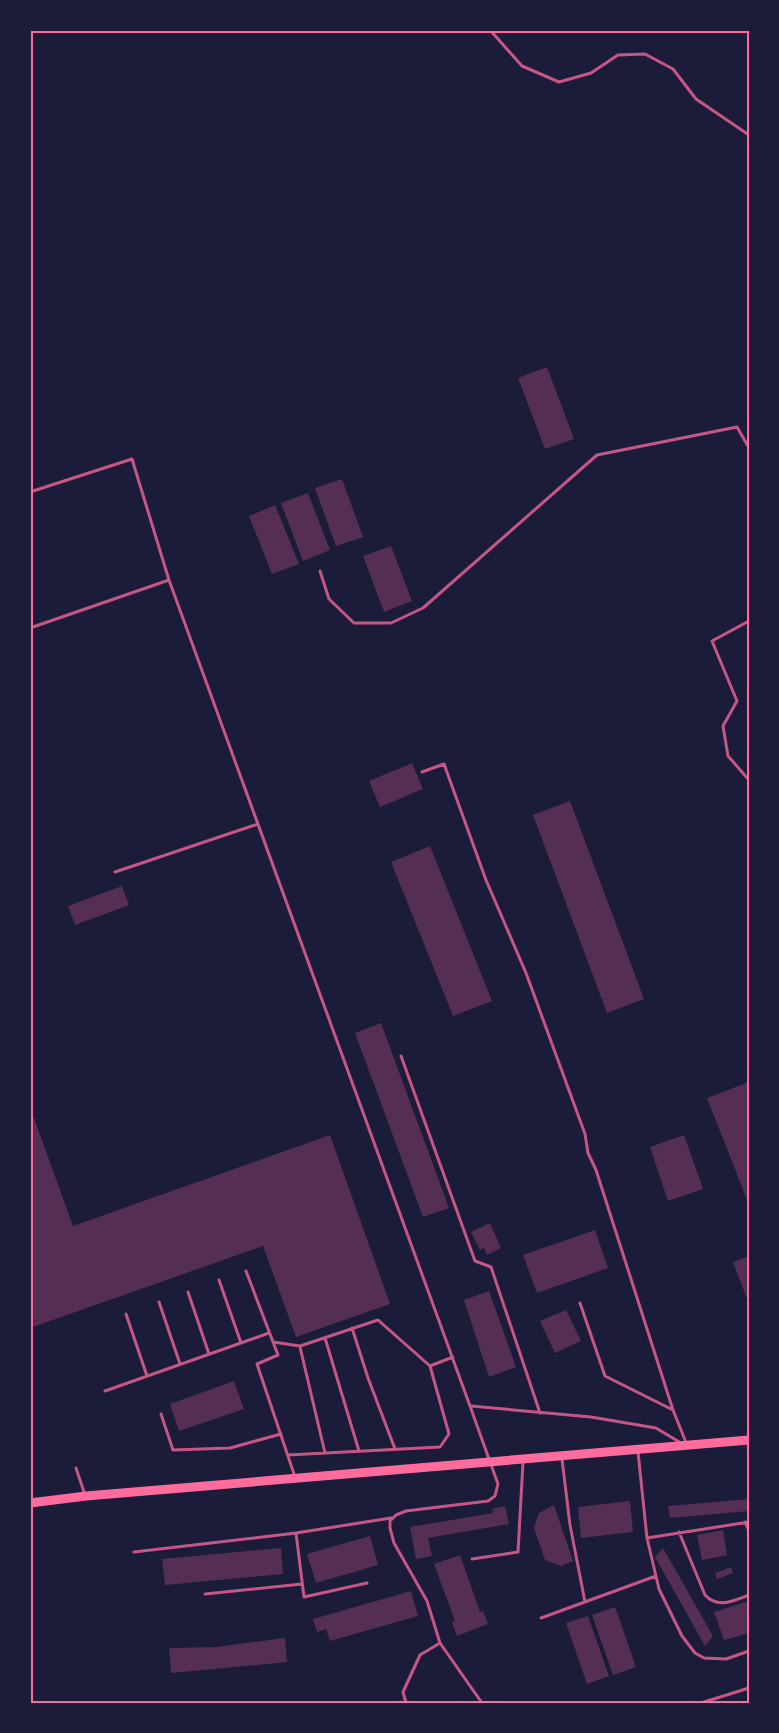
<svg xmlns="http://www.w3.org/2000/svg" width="779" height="1733" viewBox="0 0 779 1733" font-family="'Golos Text',sans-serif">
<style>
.building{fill:#542f53}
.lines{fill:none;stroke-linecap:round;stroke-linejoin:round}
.service{stroke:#c65784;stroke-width:3}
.secondary{stroke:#ff6b9d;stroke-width:9}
.neatline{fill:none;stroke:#ff6b9d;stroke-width:2}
</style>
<rect width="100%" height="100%" fill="#1b1b3a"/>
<!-- building -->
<path class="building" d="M547,367L574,439L545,449L518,378Z
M342,479L363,537L336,546L315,488Z
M308,493L330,550L303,561L281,503Z
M275,505L299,564L272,574L249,516Z
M391,546L412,601L384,612L363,556Z
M412,763L423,789L380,807L369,781Z
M570,801L644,999L607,1013L533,815Z
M430,846L492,1001L453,1016L391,862Z
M122,886L129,905L75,925L68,906Z
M381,1023L449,1208L423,1217L355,1033Z
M749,1082V1205L707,1098Z
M30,1107L73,1226L330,1135L390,1304L296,1337L263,1246L30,1328Z
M684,1135L703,1189L668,1201L650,1147Z
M490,1223L501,1248L487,1255L484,1248L480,1250L471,1232Z
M595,1230L608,1268L537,1293L523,1255Z
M749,1256V1304L733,1262Z
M489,1291L516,1367L489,1377L464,1300Z
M566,1310L581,1341L555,1353L540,1321Z
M234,1381L244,1409L179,1431L170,1404Z
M749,1499V1511L670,1518L668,1506Z
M630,1501L633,1532L581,1538L578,1507Z
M554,1505L573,1561L561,1566L545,1560L534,1528L539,1513Z
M505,1506L509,1524L428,1538L432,1556L416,1559L410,1527L493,1513L492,1509Z
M723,1530L727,1555L702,1560L697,1535Z
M370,1536L378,1565L316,1583L307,1554Z
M281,1548L283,1574L165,1585L162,1559Z
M663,1548L713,1636L705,1646L655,1557Z
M460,1555L480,1612L483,1611L488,1624L457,1636L452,1622L455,1621L434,1564Z
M731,1567L733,1573L717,1579L715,1573Z
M411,1591L418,1616L330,1641L326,1629L317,1632L313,1619Z
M749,1601V1633L724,1640L714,1612Z
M615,1607L636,1667L613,1675L592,1615Z
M588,1616L609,1676L587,1684L566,1623Z
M285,1638L287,1662L171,1673L169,1648L216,1647Z"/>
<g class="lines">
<!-- service -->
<path class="service" d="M490,30L522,66L559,82L591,73L618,55L645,54L673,69L696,99L749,135
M30,492L132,459L169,580L470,1406L498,1484L495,1496L488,1501L406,1511L396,1515L390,1521V1528L394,1543L427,1601L440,1643
M320,571L329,599L354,623H391L423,608L597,455L737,427L749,448
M749,621L712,641L737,701L723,726L728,756L749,780
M30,628L169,580
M422,772L444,764L486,880L526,973L585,1134L588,1153L596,1170L673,1410L687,1445
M115,872L258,824
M401,1056L475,1261L491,1267L540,1413
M246,1271L278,1355L257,1364L295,1477
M219,1280L241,1343
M188,1292L209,1354
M159,1302L180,1364
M580,1303L605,1376L673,1410
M126,1314L147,1376
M352,1328L368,1378L395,1449
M325,1338L359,1451
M273,1342L300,1346L378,1320L430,1366L453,1357
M300,1347L325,1453
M105,1391L269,1333
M471,1406L591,1417L656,1428L681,1443
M161,1414L173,1450L230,1448L281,1434
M638,1452L647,1538L659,1589L682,1636L695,1653L704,1658L726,1659L749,1651
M288,1455L440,1447L449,1434L430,1366
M562,1459L570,1525L585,1602
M76,1468L85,1495
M745,1522L749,1531
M679,1532L705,1595C718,1609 733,1601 749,1595
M647,1538L749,1522
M134,1552L296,1533
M472,1559L518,1552L523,1462
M367,1583L304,1597L296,1533L391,1518
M205,1594L302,1584
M541,1618L656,1576
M406,1703L403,1692L420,1655L440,1643L482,1703
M701,1703L749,1688"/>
<!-- secondary -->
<path class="secondary" d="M30,1503L86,1496L749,1440"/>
</g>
<!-- border -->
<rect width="779" height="1733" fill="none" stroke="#1b1b3a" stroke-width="63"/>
<rect x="32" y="32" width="716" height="1670" class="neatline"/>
</svg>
